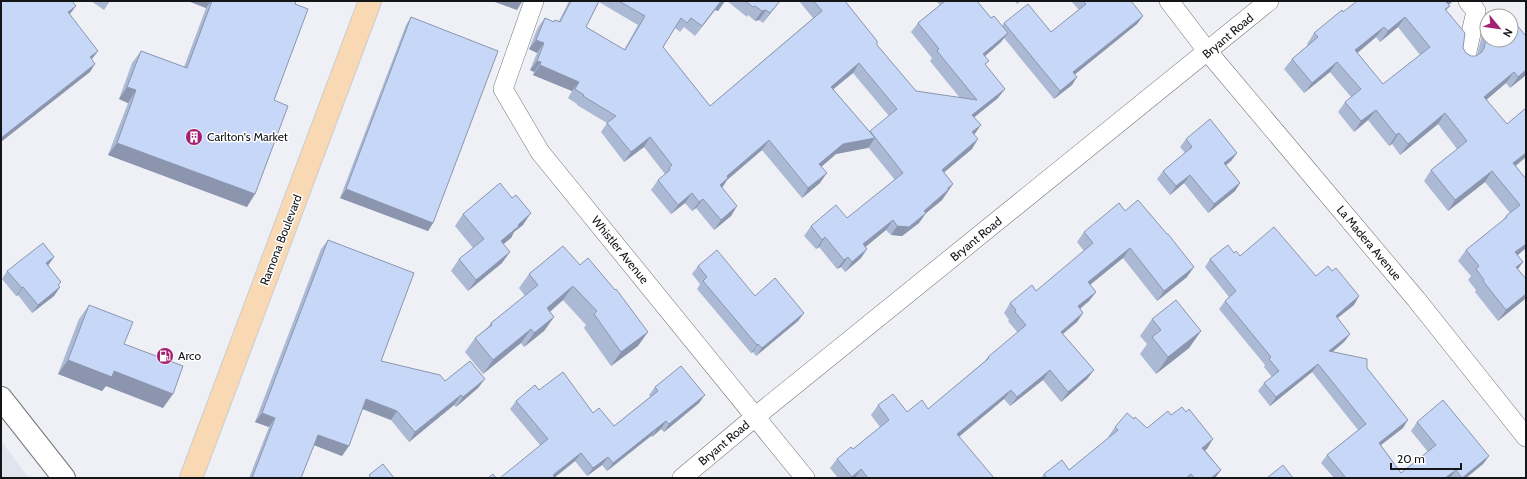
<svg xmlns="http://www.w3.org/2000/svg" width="1527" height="479" viewBox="0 0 1527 479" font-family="Cabin,sans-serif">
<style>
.built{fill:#dfe4ef}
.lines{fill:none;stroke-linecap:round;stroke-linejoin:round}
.minor-casing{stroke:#737579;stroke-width:20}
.tertiary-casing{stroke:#737579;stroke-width:24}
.primary-casing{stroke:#cbcccc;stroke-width:24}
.minor{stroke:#fff;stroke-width:19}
.tertiary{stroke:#fff;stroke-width:22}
.primary{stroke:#f9d9b3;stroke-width:22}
.wall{fill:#abb9d5;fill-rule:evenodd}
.shaded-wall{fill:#8b96ae}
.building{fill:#c7d7f8;stroke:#8b96ae;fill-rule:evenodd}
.labels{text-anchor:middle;stroke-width:3;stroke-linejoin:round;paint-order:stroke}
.street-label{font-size:12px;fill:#141517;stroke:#fff}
.poi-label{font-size:12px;fill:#141517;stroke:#fff;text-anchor:start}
</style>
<rect width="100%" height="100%" fill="#eef0f5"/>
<!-- built -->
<path class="built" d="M1,441L29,478H1Z"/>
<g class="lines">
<!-- minor casing -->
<g class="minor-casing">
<path id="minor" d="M534,1L503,89L540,152L805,478
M1169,1L1208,52L1416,299L1526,437
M1466,56L1476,11L1468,1
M682,478L755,417L1269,1"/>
</g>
<!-- tertiary casing -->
<g class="tertiary-casing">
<path id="tertiary" d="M1,398L64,478"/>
</g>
<!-- primary casing -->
<g class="primary-casing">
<path id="primary" d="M191,478L370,1"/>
</g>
<!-- minor -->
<use href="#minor" class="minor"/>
<!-- tertiary -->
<use href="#tertiary" class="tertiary"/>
<!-- primary -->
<use href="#primary" class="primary"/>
</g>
<!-- wall -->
<path class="wall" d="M91,1H110L104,10Z
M188,1H296L274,100L247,207L108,155L128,103L119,99L132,63L141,51L184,67L206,8Z
M569,1H725L718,11L715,10L695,36L684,27L680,32L675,28L663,47L710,106L813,18L799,1H845L877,45L916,91L960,98L930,61L932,58L911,32L918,23L940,5L936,1H977L991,18L1002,26L1004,23L1051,32L1079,10L1071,1H1131L1143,16L1137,24L1075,74L1072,85L1054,99L1004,38L1001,42L985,56L986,66L998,98L974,117V135L972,149L944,172L953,184L942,200L926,213L919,223L902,236L891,235L886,230L865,246L867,249L861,258L845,272L841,267L837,269L819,247L816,249L804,236L811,226L847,218L895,180L868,147L836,154L821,167L820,183L802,198L762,150L727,180L722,188L737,206L731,216L714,230L696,208L692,211L685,203L671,214L651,190L658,180L665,174L644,147L624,162L601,132L607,123L577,105V104L568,98L572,91L533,75L534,72L530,70L537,53L529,49L538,27L545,18L554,22L555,20L559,21ZM599,2L638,25L624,50L586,27ZM853,73L889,116L870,132L833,89Z
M727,1H780L763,23L759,20L755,21L748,15L747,17Z
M1015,1H1021L1017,4Z
M1376,1H1453L1449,5L1450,6L1446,11L1463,48L1466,53L1471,56H1476L1477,55L1483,31L1487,25V40L1526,36V75L1510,88L1506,83L1486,99L1526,157L1516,166L1526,179V248L1518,255V269L1525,299L1498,321L1475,292L1476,290L1468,280L1471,276L1458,261L1466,250L1503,220L1506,216L1510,213L1485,182L1448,211L1424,181L1431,170L1457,149L1438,124L1400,155L1392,144L1389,146L1368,120L1354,132L1338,112L1345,102L1351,97L1330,72L1304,93L1284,69L1292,59L1308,45L1307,44L1314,33L1343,12ZM1398,27L1420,55L1383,84L1357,53L1376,37L1380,42Z
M411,17L433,223L428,231L340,198L406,25Z
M1186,139L1237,153L1231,161L1226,165L1240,183L1235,191L1208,213L1184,183L1170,195L1157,179L1163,171L1185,153L1180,147Z
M1125,211L1187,277L1157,301L1123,258L1090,285L1096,292L1089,301L1080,309L1083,313L1077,322L1063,334L1094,370L1087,379L1061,402L1043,380L1010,406L1004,399L959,437L994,478H838L830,468L837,459L853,449L880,427L871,415L878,405L907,412L928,409L984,362L988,357L1018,333L1008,321L1009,320L1004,313L1010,303L1036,291L1084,251L1077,242L1084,232Z
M463,214L523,225L514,232L511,238L503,244L502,263L468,291L451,271L459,259L473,248L455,226Z
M328,240L381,361L445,381L478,388L456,407L454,405L409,442L391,420L362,409L342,456L314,445L301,478H249L269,427L255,422L321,249Z
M563,246L638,346L611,366L584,328L586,325L563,300L550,312L554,317L544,331L524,347L521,343L483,374L465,352L475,338L487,328L491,323L525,296L519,288L529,274Z
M1234,253L1240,256L1316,276L1332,271L1359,296L1354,305L1337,318L1350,334L1344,342L1332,352L1367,368L1403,428L1381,445L1401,473L1428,452L1411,431L1417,422L1489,456L1483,464L1466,478H1334L1321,463L1327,455L1358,430L1312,372L1270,406L1258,391L1264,383L1272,377L1264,367L1265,365L1219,309L1225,301L1229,297L1205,267L1210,259Z
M54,257L48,266L61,282L58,286L60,287L54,296L32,313L18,295L16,296L2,279L7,271Z
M698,266L755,296L804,313L798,321L756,356L753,352L751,353L697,289L700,284L692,274Z
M89,305L124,344L163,408L106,386L102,391L58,374L79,319Z
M1152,319L1201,331L1189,348L1156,374L1140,354L1147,344L1140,336Z
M655,387L699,403L664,432L661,429L652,437L651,436L607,471L602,465L587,476L575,461L555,477L540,445L510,409L516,401L539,390L593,413L614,426L650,397L649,395Z
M1171,415L1207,449L1205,450L1221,470L1215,478H1041L1044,474L1069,470L1109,438L1108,437L1115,427L1134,419L1147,428Z"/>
<!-- shaded-wall -->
<path class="shaded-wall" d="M188,1H211L206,8Z
M492,1H520L522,2L517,10Z
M721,1H725L718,11L715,10L695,36Z
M780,1L763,23L770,13Z
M1448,1H1453L1439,13L1446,2Z
M76,6L70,14L62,20L68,12Z
M766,10L759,20L755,21L762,11Z
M1143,16L1137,24L1068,80L1073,72Z
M1405,17L1398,27L1380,42L1388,31Z
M1384,27L1376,37L1348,61L1355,50Z
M1008,33L1001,42L977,63L983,54Z
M536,40L544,43L537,53L529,49Z
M98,51L92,59L90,57Z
M537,61L541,62L534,72L530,70Z
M1337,62L1330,72L1304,93L1312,83Z
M859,63L853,73L825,96L831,87Z
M95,64L90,72L1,142V138Z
M540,65L579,82L572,91L533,75Z
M1526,70V75L1510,88L1518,77Z
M1514,72L1506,83L1477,108L1484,97Z
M1077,77L1072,85L1054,99L1060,91Z
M127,87L136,90L128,103L119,99Z
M1005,89L998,98L966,124L972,115Z
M1376,110L1368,120L1354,132L1361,121Z
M1445,113L1438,124L1400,155L1408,144Z
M981,125L974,135L972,132Z
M1399,133L1392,144L1389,146L1396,135Z
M650,137L644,147L624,162L631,152Z
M875,138L868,148L836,154L813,174L819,164L843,144Z
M978,139L972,149L935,180L942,170Z
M769,140L762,150L727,180L722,188L720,185L727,176Z
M117,143L255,194L247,207L108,155Z
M1237,153L1231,161L1219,171L1224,163Z
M1526,153V157L1506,173L1513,163Z
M1492,171L1485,182L1448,211L1455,200Z
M827,173L820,183L802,198L808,188Z
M1190,175L1184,183L1170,195L1176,186Z
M1240,183L1235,191L1208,213L1214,204Z
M953,184L942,200L925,214L926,213L919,223L902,236L891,235L897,226L924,211Z
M346,189L433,223L428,231L340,198Z
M692,193L685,203L671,214L678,205Z
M703,199L696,208L692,211L699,202Z
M737,206L731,216L714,230L721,220Z
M531,213L523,225L514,232L511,238L493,253L501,241L518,225Z
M893,220L886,230L857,254L863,244Z
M825,237L819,247L816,249L822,240Z
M1526,244V248L1508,263L1515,252Z
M1130,248L1123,258L1081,292L1088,282Z
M867,249L861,258L845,272L852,262Z
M510,252L502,263L468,291L476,280Z
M54,257L48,265L40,272L46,263Z
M848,257L841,267L837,269L844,260Z
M1523,262L1516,272V267Z
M1194,267L1187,277L1157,301L1164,291Z
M573,286L563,300L537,323L547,308Z
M23,287L18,295L16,296L22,288Z
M60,287L54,296L32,313L38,305Z
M1096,292L1089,301L1071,316L1078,306Z
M1526,294L1525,299L1498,321L1506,310Z
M1359,296L1354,305L1330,324L1336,316Z
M804,313L798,321L756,356L762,348Z
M1083,313L1077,322L1054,341L1061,332Z
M554,317L544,331L524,347L534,333Z
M531,329L521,343L483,374L493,360Z
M1201,331L1189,348L1156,374L1168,357Z
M648,332L638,346L611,366L621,352Z
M1350,334L1344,342L1323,360L1329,351Z
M758,344L753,352L751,353L757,345Z
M68,360L114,371L173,394L163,408L106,386L102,391L58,374Z
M1318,364L1312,372L1270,406L1276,397Z
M1050,370L1043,380L1010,406L1017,397Z
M1094,370L1087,379L1061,402L1068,392Z
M485,379L478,388L456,407L463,397Z
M1011,390L1004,399L950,444L957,434Z
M461,395L454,405L409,442L415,432Z
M705,395L699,403L664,432L669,424Z
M366,399L397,411L391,420L360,408Z
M262,413L275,418L269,427L255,422Z
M1408,420L1403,428L1373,451L1379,443Z
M666,421L661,429L652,437L657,428Z
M657,428L651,436L607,471L613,463Z
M318,435L349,446L342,456L311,444Z
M1213,439L1207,449L1196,457L1202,448Z
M581,453L575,461L554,478L553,475Z
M1489,456L1483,464L1466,478H1462Z
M608,457L602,465L587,476L593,468Z
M861,469L855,478H851L852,477Z
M1221,470L1215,478H1211Z
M1456,470L1450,478H1445Z"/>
<!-- building -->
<path class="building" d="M1,1H72L76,6L68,12L98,51L90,57L95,64L1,138Z
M212,1H296L295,4L308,9L274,100L288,106L255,194L117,143L136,90L127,87L141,51L187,68Z
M571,1H599L586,27L625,50L645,16L619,1H721L702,26L691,18L687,23L681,18L663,47L710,106L822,11L814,1H845L877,41V45L916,91L977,100L937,51L939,49L918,23L945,1H977L991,18L994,16L1008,33L983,54L989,61L985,64L1005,89L972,115L981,125L972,132L978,139L942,170L953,184L948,188V190L924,211L926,213L909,227L897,226L893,220L863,244L867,249L852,262L848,257L844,260L825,237L822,240L811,226L836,205L847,218L903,173L870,131L897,109L859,63L831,87L875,138L843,144L819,164L827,173L808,188L769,140L727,176L728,178L720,185L737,206L721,220L703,199L699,202L692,193L678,205L658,180L670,170L669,168L672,165L650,137L631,152L607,123L616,116L583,96L584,95L575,89L579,82L540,65L541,62L537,61L544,43L536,40L545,18L554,22L555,20L560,22Z
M745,1H780L770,13L766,10L762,11L755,6L753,7Z
M1083,1H1131L1143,16L1073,72L1077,77L1060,91L1004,23L1028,4L1051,32L1086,4Z
M1357,1H1375V2L1376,1H1448L1446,2L1450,6L1445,9L1465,33L1463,48L1466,53L1471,56H1476L1482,52L1484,48L1487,35V40H1511V18L1526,36V70L1518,77L1514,72L1484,97L1507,124L1526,108V153L1513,163L1526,179V244L1515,252L1523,262L1516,267L1526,279V294L1506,310L1483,281L1484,280L1476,269L1479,266L1466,250L1507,217L1506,216L1520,205L1492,171L1455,200L1431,170L1467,141L1445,113L1408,144L1399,133L1396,135L1376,110L1361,121L1345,102L1361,89L1337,62L1312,83L1292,59L1318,37L1314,33L1342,10L1343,12ZM1405,17L1430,47L1383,84L1355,50L1384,27L1388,31Z
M1504,9L1509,16H1495Z
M411,17L498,51L433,223L346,189Z
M1210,119L1237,153L1224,163L1240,183L1214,204L1190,175L1176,186L1163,171L1192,147L1186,139Z
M500,183L512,198L516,195L531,213L518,225L519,226L501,241L510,252L476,280L459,259L484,239L463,214Z
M1138,200L1167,234H1168L1194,267L1164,291L1130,248L1088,282L1096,292L1078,306L1083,313L1061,332L1094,370L1068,392L1050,370L1017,397L1011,390L957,434L994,478H868L861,469L852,477L837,459L851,447L853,449L889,420L878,405L893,394L907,412L922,400L928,409L989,358L988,357L1026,325L1015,312L1016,310L1010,303L1032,285L1036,291L1093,243L1084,232L1119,203L1125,211Z
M1274,227L1316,276L1328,266L1332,271L1336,268L1359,296L1336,316L1350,334L1329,351L1367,359V368L1408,420L1379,443L1401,473L1436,445L1417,422L1443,400L1489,456L1462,478L1456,470L1445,478H1346L1327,455L1366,424L1318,364L1276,397L1264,383L1279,371L1269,359L1271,357L1225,301L1236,291L1210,259L1228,245L1234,253L1236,251L1240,256Z
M328,240L414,273L381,361L440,375L445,381L470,361L485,379L463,397L461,395L415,432L397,411L366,399L349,446L318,435L301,478H252L275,418L262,413Z
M43,243L54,257L46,263L61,282L58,285L60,287L38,305L23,287L22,288L7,271Z
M563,246L580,265L588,258L615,290L616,289L648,332L621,352L594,314L597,311L573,286L547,308L554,317L534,333L531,329L493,360L475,338L492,325L491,323L538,285L529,274Z
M717,250L755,296L775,278L804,313L762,348L758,344L757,345L703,281L707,277L698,266Z
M1176,300L1201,331L1168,357L1152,337L1161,330L1152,319Z
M89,305L133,322L124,344L183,366L173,394L114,371L112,377L68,360Z
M681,366L705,395L669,424L666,421L657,428L613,463L608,457L593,468L581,453L553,475L555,478H500L548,439L516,401L535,385L539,390L563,372L593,413L599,408L614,426L658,391L655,387Z
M1182,407L1186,412L1189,409L1213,439L1202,448L1221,470L1211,478H1194L1191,474L1186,478H1047L1044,474L1062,460L1069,470L1118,430L1115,427L1127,413L1134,419L1135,417L1147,428L1168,411L1171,415Z
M383,464L394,478H371L369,475Z
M1283,465L1293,478H1267Z
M493,474L496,478H488Z"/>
<!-- icons -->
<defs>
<g id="building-disc" transform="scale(0.9)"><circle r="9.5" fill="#a32170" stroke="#fff"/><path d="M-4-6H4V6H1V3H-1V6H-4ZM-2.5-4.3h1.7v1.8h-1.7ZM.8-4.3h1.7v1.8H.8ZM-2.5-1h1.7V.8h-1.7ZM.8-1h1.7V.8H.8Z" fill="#fff"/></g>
<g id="fuel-disc" transform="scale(0.9)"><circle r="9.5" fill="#a32170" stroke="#fff"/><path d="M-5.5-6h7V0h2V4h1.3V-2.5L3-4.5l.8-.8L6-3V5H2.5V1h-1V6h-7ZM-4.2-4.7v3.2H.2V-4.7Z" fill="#fff"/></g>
</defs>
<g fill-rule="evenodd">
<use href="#building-disc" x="194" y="137"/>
<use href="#fuel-disc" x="165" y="356"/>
</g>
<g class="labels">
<!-- street labels -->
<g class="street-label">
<text transform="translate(1228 36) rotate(-40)" y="4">Bryant Road</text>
<text transform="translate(976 239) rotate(-39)" y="4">Bryant Road</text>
<text transform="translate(281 240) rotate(-69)" y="4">Ramona Boulevard</text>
<text transform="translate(1369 243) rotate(50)" y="4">La Madera Avenue</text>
<text transform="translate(620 250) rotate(51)" y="4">Whistler Avenue</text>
<text transform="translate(724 443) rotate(-40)" y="4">Bryant Road</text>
</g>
<!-- poi labels -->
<g class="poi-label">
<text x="207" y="141">Carlton's Market</text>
<text x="178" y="360">Arco</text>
</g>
</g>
<!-- border -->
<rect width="1527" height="479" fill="none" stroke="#141517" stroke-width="4"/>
<!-- north arrow -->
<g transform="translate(1499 28) rotate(119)"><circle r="19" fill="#ffffff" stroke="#a1a1a2"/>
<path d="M0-3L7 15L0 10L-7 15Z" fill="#a32170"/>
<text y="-6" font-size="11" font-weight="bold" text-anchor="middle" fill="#141517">N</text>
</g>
<!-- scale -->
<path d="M1391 463v6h70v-6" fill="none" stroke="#141517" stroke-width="2"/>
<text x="1397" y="463" font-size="12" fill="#141517" stroke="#ffffff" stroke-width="3" paint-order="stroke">20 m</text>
</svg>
